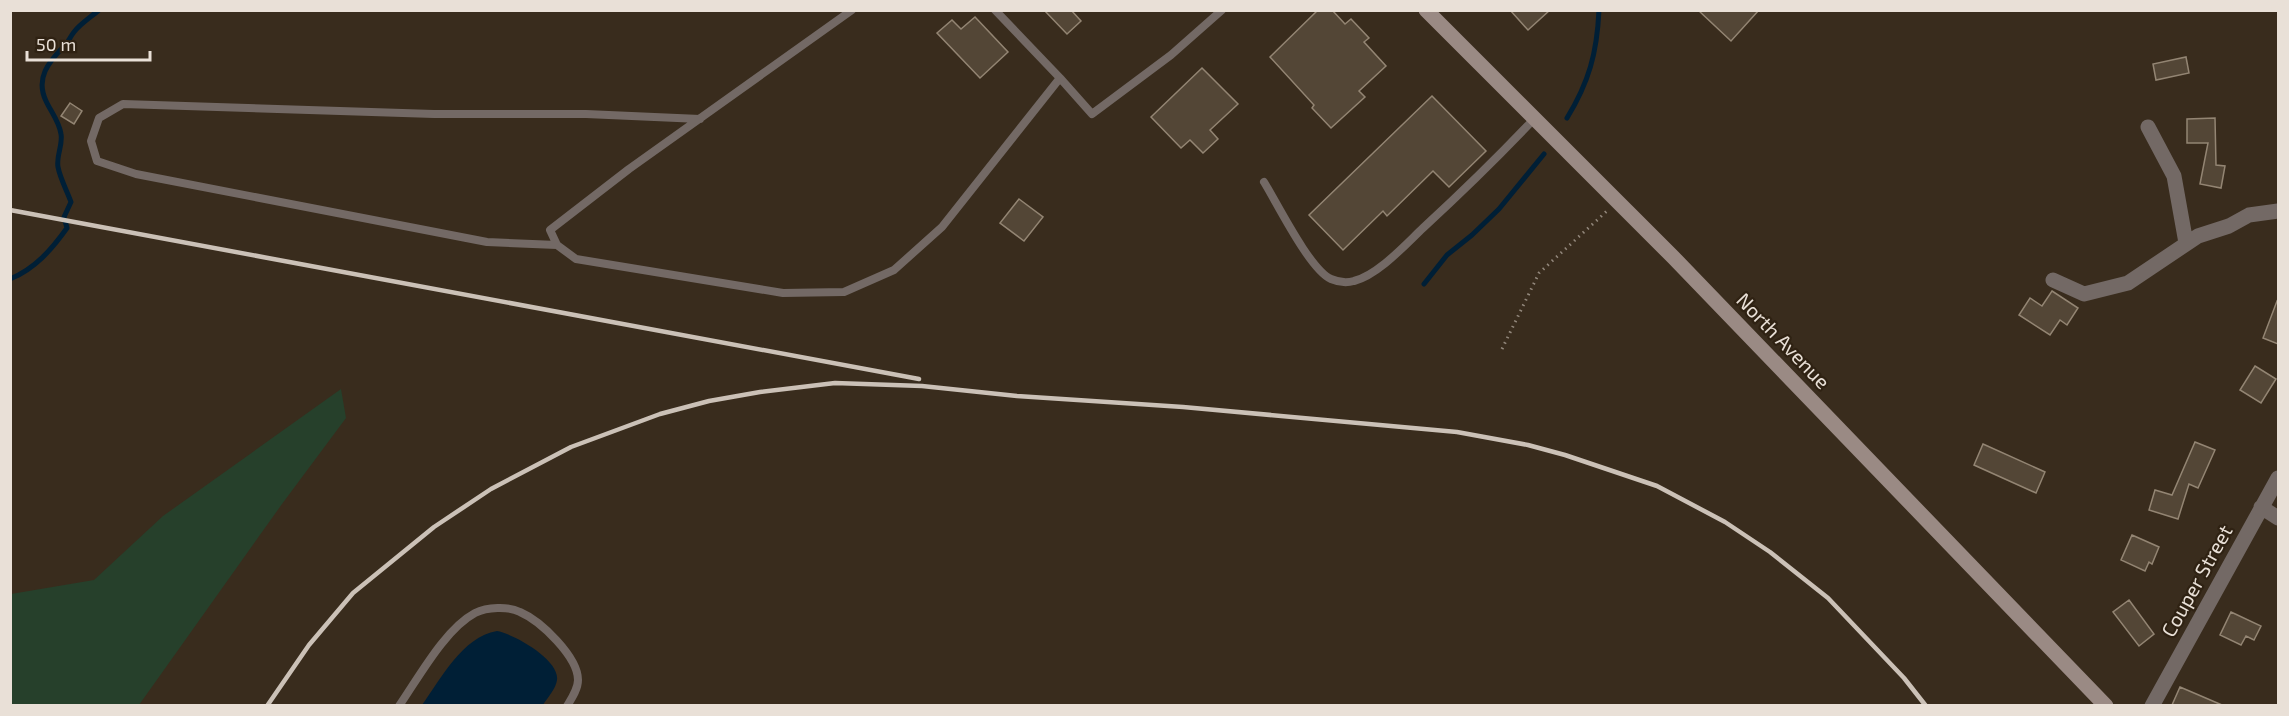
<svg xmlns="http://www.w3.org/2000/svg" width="2289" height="716" viewBox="0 0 2289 716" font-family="'Exo 2',sans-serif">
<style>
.green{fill:#26402b}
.water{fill:#001f36}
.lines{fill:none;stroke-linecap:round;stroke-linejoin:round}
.stream{stroke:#001f36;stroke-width:5}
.building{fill:#534636;stroke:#938573;stroke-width:1.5}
.path{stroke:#93887c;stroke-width:3;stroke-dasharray:1.5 4.5;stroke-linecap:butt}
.lane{stroke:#736965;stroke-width:8}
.street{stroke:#736965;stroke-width:15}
.secondary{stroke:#9a8a84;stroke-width:15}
.rail{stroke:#cbc1b7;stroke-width:4.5}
.labels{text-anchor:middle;stroke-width:4.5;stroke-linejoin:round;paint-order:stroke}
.street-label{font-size:20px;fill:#e9e0d7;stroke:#2f2213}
</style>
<rect width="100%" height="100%" fill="#392c1d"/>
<!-- green -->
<path class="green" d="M341,389L346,418L282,504L139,705H11V594L94,580L163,516Z"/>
<!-- water -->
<path class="water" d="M497,631C514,634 560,660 557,680C556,689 547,698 543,705H422C441,679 462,637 497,631Z"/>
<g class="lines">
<!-- stream -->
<path class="stream" d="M1567,118C1589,82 1597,53 1599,10
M10,279C35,269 52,249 67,228L64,217L71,202C67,191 60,178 58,167C56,156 63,145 61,134C59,121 51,112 46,101C35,78 49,62 63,47C68,43 70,37 74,32C80,24 91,17 99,10
M1424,284L1447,255L1472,235L1499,209L1544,154"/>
</g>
<!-- building -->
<path class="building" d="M1044,10H1071L1081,21L1067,34Z
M1318,10H1332L1345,24L1351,19L1369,38L1364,42L1386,66L1359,91L1365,97L1331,128L1312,108L1314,105L1270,57Z
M1510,10H1550L1528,30Z
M1698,10H1759L1731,41Z
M975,17L1008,52L980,78L937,33L952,20L961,29Z
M2186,57L2189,73L2156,80L2153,64Z
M1202,68L1238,104L1210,130L1218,139L1203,153L1190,140L1181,148L1151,117Z
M1432,96L1486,151L1449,187L1433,171L1387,216L1383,211L1343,250L1309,215Z
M70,103L82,111L74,124L61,116Z
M2215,118L2216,165L2225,166L2221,188L2200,184L2208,143H2187V119Z
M1019,199L1043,217L1024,241L1000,223Z
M2052,291L2078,308L2067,325L2060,320L2050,335L2019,315L2030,298L2042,306Z
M2277,301L2278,302V344L2263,338Z
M2255,366L2276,379L2261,403L2240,390Z
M2195,442L2215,450L2198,488L2189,484L2178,519L2149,510L2155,490L2172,495Z
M1983,444L2045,472L2036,493L1974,465Z
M2132,535L2159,547L2152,564L2149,562L2145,571L2121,560Z
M2129,600L2154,634L2139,646L2113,612Z
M2231,612L2261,626L2254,640L2246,636L2241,645L2220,635Z
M2180,687L2222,705H2172Z"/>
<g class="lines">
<!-- path -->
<path class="path" d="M1502,349L1539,273L1607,211"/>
<!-- lane -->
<path class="lane" d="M852,10L629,169L550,230L557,245L576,259L783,293L844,292L894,270L942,227L1060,78L995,10
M1060,78L1092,114L1171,55L1222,10
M1264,182C1277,203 1310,270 1331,279C1338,282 1347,283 1354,281C1378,275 1405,245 1423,228C1461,193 1498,157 1534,119
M557,245L487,242L136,174L97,161L91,141L99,118L123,104L434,114H586L700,119
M399,706C419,677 445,629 475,613C487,607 508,606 520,612C541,621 578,657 578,680C578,689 572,698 567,706"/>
<!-- street -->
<path class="street" d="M2148,127L2174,176L2186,243
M2053,280L2084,294L2128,283L2198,236L2229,226L2249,215L2278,211
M2261,507L2278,518
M2152,706L2278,478"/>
<!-- secondary -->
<path class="secondary" d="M1426,10L1673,257L2106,706"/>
<!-- rail -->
<path class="rail" d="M10,210L919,379
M267,706L309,645L353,593L434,527L491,489L571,447L660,414L709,401L760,392L835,383L922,386L1017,396L1183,407L1457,432L1528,445L1565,455L1657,486L1725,522L1770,552L1828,598L1904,678L1926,706"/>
</g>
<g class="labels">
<!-- street labels -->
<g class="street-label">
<text transform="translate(1783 341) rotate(46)" y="7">North Avenue</text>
<text transform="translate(2197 581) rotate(-61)" y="7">Couper Street</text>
</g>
</g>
<!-- border -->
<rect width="2289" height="716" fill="none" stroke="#e9e0d7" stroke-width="24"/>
<!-- scale -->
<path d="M27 51v9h123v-9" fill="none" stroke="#e9e0d7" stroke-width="3"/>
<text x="36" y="51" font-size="18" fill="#e9e0d7" stroke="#2f2213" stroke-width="4.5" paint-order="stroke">50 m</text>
</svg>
